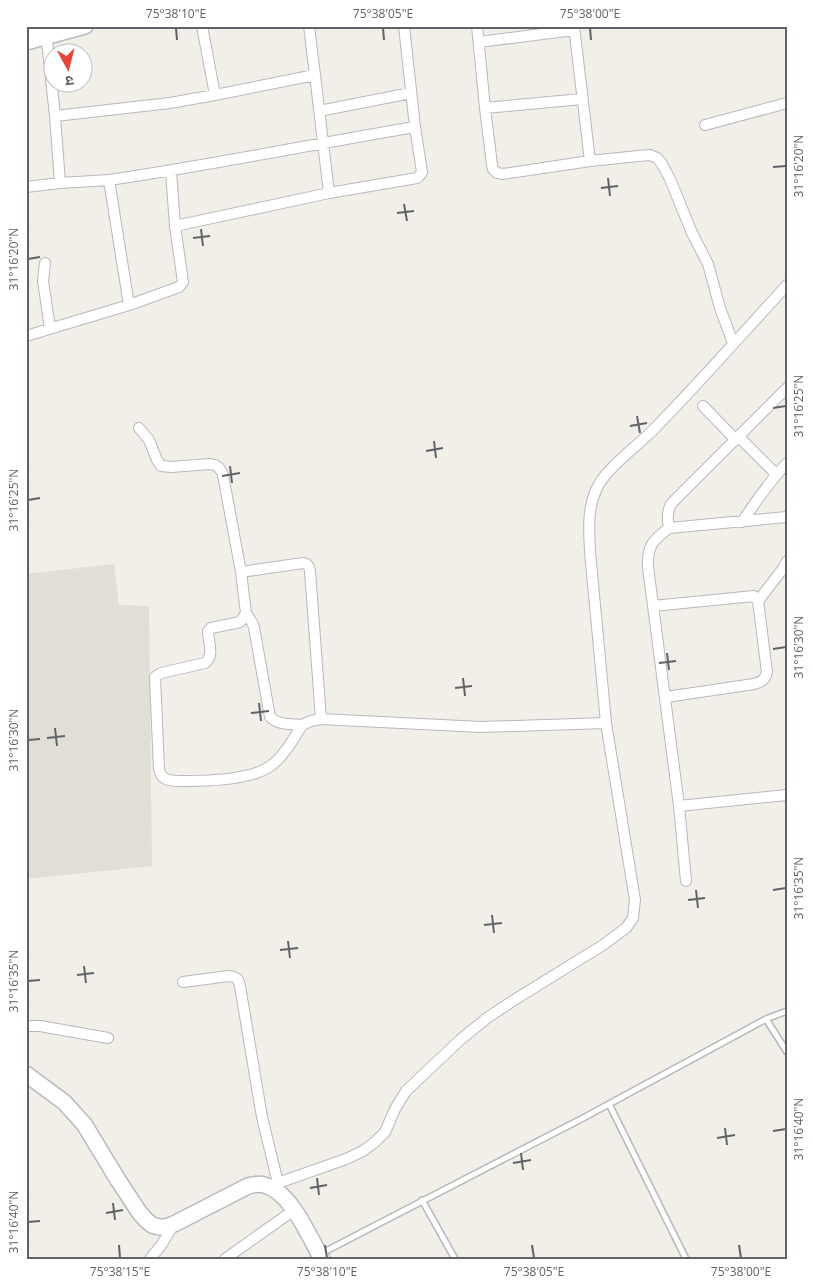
<svg xmlns="http://www.w3.org/2000/svg" width="813" height="1285" viewBox="0 0 813 1285" font-family="'Open Sans','Noto Sans Devanagari',sans-serif">
<style>
.education{fill:#e1ded6}
.lines{fill:none;stroke-linecap:round;stroke-linejoin:round}
.lane-casing{stroke:#b5b8bc;stroke-width:8}
.street-casing{stroke:#b5b8bc;stroke-width:12}
.secondary-casing{stroke:#b6babf;stroke-width:18}
.lane{stroke:#fff;stroke-width:5}
.street{stroke:#fff;stroke-width:10}
.secondary{stroke:#fff;stroke-width:15}
.ticks{fill:none;stroke:#5f6368;stroke-width:2}
.neatline{fill:none;stroke:#5f6368;stroke-width:2}
.ticks-label{font-size:12px;text-anchor:middle;fill:#5f6368}
</style>
<rect width="100%" height="100%" fill="#f1efe8"/>
<!-- education -->
<path class="education" d="M114,564L119,605L149,606L152,866L26,879V574Z"/>
<g class="lines">
<!-- lane casing -->
<g class="lane-casing">
<path id="lane" d="M766,1019L787,1052
M609,1104L686,1259
M422,1200L455,1259
M322,1253L585,1117L766,1019L787,1011"/>
</g>
<!-- street casing -->
<g class="street-casing">
<path id="street" d="M202,26L215,95
M309,26L315,75
M477,26L485,108L492,165L493,169L497,173L503,174L590,161L638,156L650,155L657,158L662,164L670,179L692,233L708,264L720,308L733,343
M574,26L590,161
M479,42L574,30
M485,108L582,99
M319,111L411,93
M55,116L170,103L215,95L315,75L329,193
M705,125L787,103
M109,180C212,165 313,144 415,127
M26,187L60,183
M175,226L329,193L417,178L421,174L422,172L415,127L404,26
M45,263L43,281L50,328
M129,305L179,287L183,282L175,226L171,171
M26,336L129,305L109,180L60,183L55,116L46,31
M703,406L735,439
M139,428L149,440L157,460L161,466L171,467L210,464C218,465 220,468 223,475L241,572L246,613L243,618L240,622L211,628L208,631C208,641 215,656 205,663L161,673L155,677L159,769C160,772 161,776 164,778C170,782 180,781 187,781C211,781 249,780 269,767C280,760 288,748 294,738C297,734 299,729 303,725C308,721 314,720 321,719L481,727L606,723
M738,436L776,474
M742,522C756,501 770,481 787,463
M669,528C667,519 667,512 671,504L787,388
M241,572L303,563C308,564 309,566 310,571L321,719
M758,601L782,570L787,561
M653,606L754,596L758,601L767,672C765,680 761,682 754,684L666,697
M246,613L253,624L255,633L270,717C278,725 292,724 303,725
M679,806L787,795
M686,881L679,806L648,567C647,546 653,540 669,528L787,517
M183,982L229,976C240,977 239,982 241,992L262,1117L278,1183
M26,1026H40L108,1038
M272,1187L278,1183L346,1159L363,1151L375,1142L385,1132L395,1109L406,1091L460,1040L487,1018L511,1002L603,945L626,928L633,918L635,900L606,723L590,552C589,531 587,508 597,488C606,468 639,445 655,428C700,382 743,333 787,285
M150,1259L162,1244L174,1224
M225,1259L294,1210"/>
</g>
<!-- secondary casing -->
<g class="secondary-casing">
<path id="secondary" d="M26,31L43,26
M26,42L85,26
M26,1074L64,1102L84,1124L118,1180L139,1212L146,1220L152,1225L159,1227H165L174,1224L248,1186C253,1185 258,1183 264,1185C291,1191 309,1237 322,1259"/>
</g>
<!-- lane -->
<use href="#lane" class="lane"/>
<!-- street -->
<use href="#street" class="street"/>
<!-- secondary -->
<use href="#secondary" class="secondary"/>
</g>
<!-- ticks -->
<path class="ticks" d="M176,28L177,40M383,28L384,40M590,28L591,40M773,167L786,166M608,178L610,196M601,188L618,186M404,204L407,221M397,213L414,211M201,229L203,246M193,238L210,236M28,259L40,257M773,408L786,406M637,416L640,433M630,426L647,423M434,441L436,458M426,451L443,448M230,466L232,483M222,476L240,473M28,500L40,498M773,649L786,647M667,653L669,670M659,663L676,661M463,678L465,696M455,688L472,686M259,703L261,721M251,713L269,711M55,728L57,746M47,738L65,736M28,740L40,739M696,890L698,908M773,890L786,888M688,900L705,898M492,915L494,933M484,925L502,923M288,941L290,958M280,950L298,948M84,966L86,983M77,975L94,973M28,981L40,980M725,1128L727,1145M773,1131L786,1129M717,1138L735,1135M521,1153L523,1170M513,1163L531,1160M317,1178L319,1195M310,1188L327,1185M113,1203L115,1220M106,1213L123,1210M28,1222L40,1221M119,1245L120,1258M325,1245L327,1258M532,1245L534,1258M739,1245L741,1258"/>
<!-- border -->
<rect width="813" height="1285" fill="none" stroke="#ffffff" stroke-width="55"/>
<!-- north arrow -->
<g transform="translate(68 68) rotate(173)"><circle r="24" fill="#ffffff" stroke="#bfc1c3"/>
<path d="M0-4L9 19L0 12L-9 19Z" fill="#ea4335"/>
<text y="-8" font-size="14" font-weight="bold" text-anchor="middle" fill="#5f6368">उ</text>
</g>
<rect x="28" y="28" width="758" height="1230" class="neatline"/>
<g class="ticks-label">
<text x="176" y="18">75°38'10"E</text>
<text x="383" y="18">75°38'05"E</text>
<text x="590" y="18">75°38'00"E</text>
<text transform="translate(799 166) rotate(-90)" y="4">31°16'20"N</text>
<text transform="translate(14 259) rotate(-90)" y="4">31°16'20"N</text>
<text transform="translate(799 406) rotate(-90)" y="4">31°16'25"N</text>
<text transform="translate(14 500) rotate(-90)" y="4">31°16'25"N</text>
<text transform="translate(799 647) rotate(-90)" y="4">31°16'30"N</text>
<text transform="translate(14 740) rotate(-90)" y="4">31°16'30"N</text>
<text transform="translate(799 888) rotate(-90)" y="4">31°16'35"N</text>
<text transform="translate(14 981) rotate(-90)" y="4">31°16'35"N</text>
<text transform="translate(799 1129) rotate(-90)" y="4">31°16'40"N</text>
<text transform="translate(14 1222) rotate(-90)" y="4">31°16'40"N</text>
<text x="120" y="1276">75°38'15"E</text>
<text x="327" y="1276">75°38'10"E</text>
<text x="534" y="1276">75°38'05"E</text>
<text x="741" y="1276">75°38'00"E</text>
</g>
</svg>
